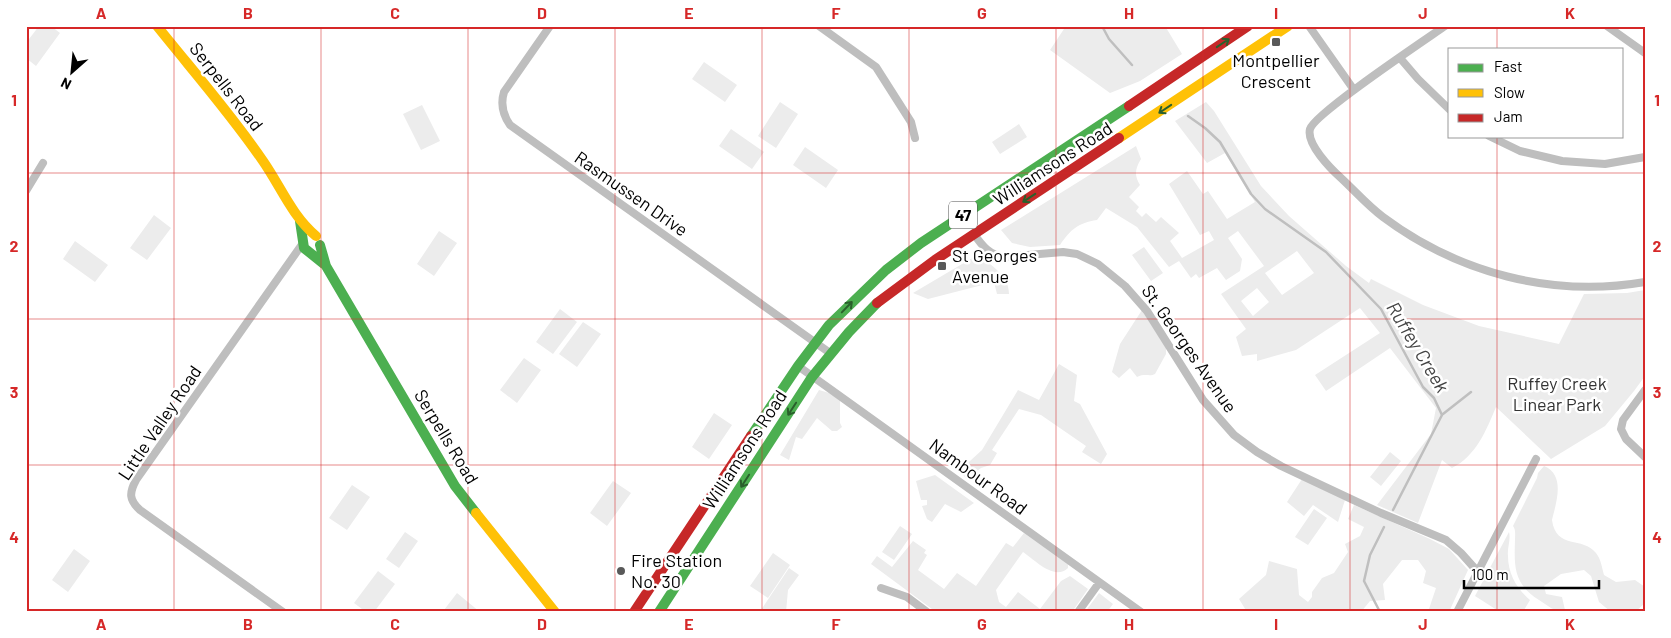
<svg xmlns="http://www.w3.org/2000/svg" width="1671" height="638" viewBox="0 0 1671 638" font-family="Barlow,sans-serif">
<style>
.green{fill:#ececec;fill-rule:evenodd}
.lines{fill:none;stroke-linecap:round;stroke-linejoin:round}
.stream{stroke:#bfbfbf;stroke-width:2.5}
.street{stroke:#bebebe;stroke-width:8}
.fast{stroke:#4caf50;stroke-width:10}
.slow{stroke:#ffc107;stroke-width:10}
.jam{stroke:#c62828;stroke-width:10}
.oneway{stroke:#2a602c}
.grid{fill:none;stroke:#d62828;stroke-width:1;stroke-opacity:0.55}
.poi-dot{fill:#595959;stroke:#fff;stroke-width:2}
.labels{text-anchor:middle;stroke-width:5;stroke-linejoin:round;paint-order:stroke}
.shield{fill:#fff;stroke:#4c4c4c;stroke-width:1}
.shield-label{font-size:16px;font-weight:bold;fill:#000}
.poi-label{font-size:18px;fill:#000;stroke:#fff;text-anchor:start}
.street-label{font-size:18px;fill:#000;stroke:#fff}
.park-label{font-size:18px;fill:#333;stroke:#fff}
.water-label{font-size:19px;font-style:italic;fill:#444;stroke:#fff}
.neatline{fill:none;stroke:#d62828;stroke-width:2}
.grid-label{font-size:16px;text-anchor:middle;font-weight:bold;fill:#d62828}
</style>
<rect width="100%" height="100%" fill="#fff"/>
<!-- green -->
<path class="green" d="M39,26H51L60,33L36,66L26,58V43Z
M1066,26H1165L1182,54L1140,81L1110,93L1050,50Z
M704,62L737,85L725,102L692,79Z
M780,102L798,114L776,148L758,136Z
M1206,102L1214,111L1261,186L1289,216L1346,266L1369,283L1371,279L1423,305L1479,326L1559,344L1584,294L1627,293L1645,290V376L1634,391L1605,426L1551,459L1496,407C1486,431 1476,456 1452,468L1442,460L1418,523L1377,505L1431,434L1436,408L1390,348L1326,391L1315,375L1380,333L1360,308L1296,350L1257,361V354L1242,356L1236,337L1246,329L1221,294L1264,266L1238,231L1228,238L1242,259L1240,271L1226,280L1217,268L1199,278L1196,274L1191,278L1179,261L1169,267L1137,227L1106,208L1097,220C1078,223 1071,229 1060,245L1030,247L1012,243L1001,230L1136,146L1141,159C1135,169 1134,175 1140,185L1129,197L1139,207L1136,211L1142,217L1146,213L1156,222L1161,217L1179,233L1170,241L1182,258L1214,240L1209,231L1200,235L1169,184L1187,171L1203,194L1208,191L1227,219L1255,202L1225,153L1207,163L1175,121ZM1297,251L1314,273L1282,295L1265,273ZM1257,288L1269,302L1253,316L1241,301Z
M422,105L440,141L421,150L403,114Z
M1019,124L1027,137L1000,154L992,142Z
M731,129L764,152L752,169L719,146Z
M805,147L838,170L826,188L793,165Z
M154,215L171,228L147,260L130,248Z
M439,231L457,243L434,276L417,264Z
M75,241L108,265L95,282L63,259Z
M1144,247L1163,273L1151,281L1132,255Z
M979,254C991,267 1009,274 1009,294H997L994,282L928,299L913,293Z
M560,309L577,322L553,354L536,342Z
M1142,310L1166,348V354L1155,374C1150,377 1145,373 1137,377L1130,368L1119,378L1112,372L1120,344Z
M583,322L601,334L577,367L559,354Z
M524,358L541,370L517,403L500,390Z
M1059,364L1077,375L1074,401L1080,404L1107,454L1101,464L1082,452L1086,446L1041,415L1019,409L992,450L997,453L990,465L981,468L967,479L959,471L982,450L1018,390L1039,400Z
M819,390L829,393L840,400V423L842,427L837,431H832L817,418L802,439L796,437L789,460L780,455Z
M714,413L732,425L709,459L692,447Z
M1390,452L1401,461L1381,486L1370,477Z
M1544,466C1566,475 1556,503 1552,520C1556,550 1583,536 1596,553C1601,559 1602,568 1604,575L1616,582L1635,580L1645,587V603L1635,612H1611L1599,602L1591,576L1584,570L1561,574L1544,586L1546,594L1562,597L1565,610L1563,612C1555,612 1547,605 1539,600C1514,584 1514,568 1515,540C1515,535 1516,530 1513,526L1537,478L1538,473Z
M935,475L974,503L961,512L945,504L932,522L927,519L922,506L927,505V500H921L916,481Z
M1302,479L1345,500L1338,522L1313,505L1304,516L1287,502Z
M613,481L631,493L607,526L590,513Z
M352,485L370,497L347,530L329,518Z
M1354,505L1430,539L1449,549L1468,570L1449,612H1428L1436,588L1423,583L1426,571L1418,560H1402L1383,584L1385,600L1370,601L1361,612H1247L1239,599L1266,575L1269,561L1297,569L1299,595L1308,602L1312,597V592L1322,578L1334,573L1348,552L1345,544L1360,536L1364,527L1348,519Z
M1314,509L1327,518L1308,545L1295,537Z
M900,526L912,534L894,560L882,552Z
M405,532L418,541L399,568L386,559Z
M1509,532C1511,540 1507,548 1508,556C1508,574 1517,589 1530,600L1524,610H1514L1512,612H1500L1475,596Z
M1024,533L1068,564V568C1054,581 1035,560 1023,552L996,590L999,602L1006,607L1018,592L1040,609L1061,581L1070,576L1088,589L1072,612H936L871,564L877,556L892,567L913,541L926,550L924,553L927,555L918,570L944,589L957,573L976,586L1006,543L1013,547Z
M74,549L90,561L68,592L52,580Z
M773,553L790,565L768,598L750,586Z
M789,568L799,575L788,590L786,612H763L761,610Z
M378,571L395,584L374,612H366L354,603Z
M457,593L480,612H446L444,610Z
M1099,593L1113,604L1107,612H1085Z"/>
<g class="lines">
<!-- stream -->
<path class="stream" d="M1102,26L1109,39L1132,65
M1188,116L1205,128L1220,142L1251,194L1265,209L1326,252L1381,309L1423,387L1434,398L1442,415L1393,510
M1443,414L1471,392
M1380,612L1364,581L1370,555L1384,527"/>
<!-- street -->
<path class="street" d="M550,26L504,92C500,105 503,115 510,125L830,353
M819,26L876,67L911,122L915,138
M1309,26L1354,90
M1445,26C1425,40 1314,114 1310,129C1306,144 1331,169 1341,178C1355,191 1368,206 1383,217C1458,273 1552,298 1645,282
M1607,26L1645,53
M1400,58L1418,79L1450,110
M1489,136L1520,151L1562,161L1605,164L1645,157
M26,191L43,163
M974,234C982,246 990,255 1004,257L1063,252L1077,254L1098,264L1125,286L1147,311L1203,400L1234,435L1257,452L1281,466L1381,513L1446,540L1461,553L1478,572
M798,366L1141,612
M1645,390L1623,420L1621,429L1626,439L1645,457
M881,588L907,597L927,612
M283,612L140,510C129,500 129,493 136,480L303,243
M1078,612L1099,583
M1457,612L1536,459"/>
<!-- fast -->
<path class="fast" d="M300,221L304,248L324,264
M320,245L326,266L455,486L476,513
M751,436L798,366L829,325L886,270L921,243L1129,106
M659,612L812,377L849,332L877,303"/>
<!-- slow -->
<path class="slow" d="M157,26C193,71 231,114 263,161C281,187 292,216 316,236
M1119,138L1288,26
M476,513L555,612"/>
<!-- jam -->
<path class="jam" d="M1129,106L1248,26
M877,303L935,260L1119,138
M634,612L751,436"/>
</g>
<!-- one-way arrows -->
<defs><path id="oneway-shaft" d="M-6 0H5M1.5-3L5.5 0L1.5 3" fill="none" stroke-width="1.6" stroke-linecap="round" stroke-linejoin="round" transform="scale(1.25)"/></defs>
<g class="oneway">
<use href="#oneway-shaft" transform="translate(1223 43) rotate(-34)"/>
<use href="#oneway-shaft" transform="translate(1165 109) rotate(146)"/>
<use href="#oneway-shaft" transform="translate(1029 198) rotate(147)"/>
<use href="#oneway-shaft" transform="translate(847 307) rotate(-46)"/>
<use href="#oneway-shaft" transform="translate(792 409) rotate(123)"/>
<use href="#oneway-shaft" transform="translate(745 481) rotate(123)"/>
</g>
<!-- grid -->
<path class="grid" d="M174,26V612M321,26V612M468,26V612M615,26V612M762,26V612M909,26V612M1056,26V612M1203,26V612M1350,26V612M1497,26V49M1497,136V612M26,173H1645M26,319H1645M26,465H1645"/>
<!-- markers -->
<g class="poi-dot">
<rect x="1271" y="37" width="10" height="10" rx="2.5"/>
<rect x="937" y="261" width="10" height="10" rx="2.5"/>
<circle cx="621" cy="571" r="5"/>
</g>
<g class="labels">
<!-- shield labels -->
<rect class="shield" x="949" y="201.5" width="28" height="27" rx="4"/>
<g class="shield-label">
<text x="963" y="221">47</text>
</g>
<!-- poi labels -->
<g class="poi-label">
<text x="1276" y="67" text-anchor="middle">Montpellier<tspan x="1276" dy="21">Crescent</tspan></text>
<text x="952" y="262">St Georges<tspan x="952" dy="21">Avenue</tspan></text>
<text x="631" y="567">Fire Station<tspan x="631" dy="21">No. 30</tspan></text>
</g>
<!-- street labels -->
<g class="street-label">
<text transform="translate(226 87) rotate(52)" y="6">Serpells Road</text>
<text transform="translate(1053 164) rotate(-33)" y="6">Williamsons Road</text>
<text transform="translate(631 194) rotate(35)" y="6">Rasmussen Drive</text>
<text transform="translate(1189 349) rotate(55)" y="6">St. Georges Avenue</text>
<text transform="translate(160 423) rotate(-56)" y="6">Little Valley Road</text>
<text transform="translate(446 437) rotate(59)" y="6">Serpells Road</text>
<text transform="translate(745 450) rotate(-57)" y="6">Williamsons Road</text>
<text transform="translate(978 477) rotate(36)" y="6">Nambour Road</text>
</g>
<!-- park labels -->
<g class="park-label">
<text x="1557" y="390">Ruffey Creek<tspan x="1557" dy="21">Linear Park</tspan></text>
</g>
<!-- water labels -->
<g class="water-label">
<text transform="translate(1418 347) rotate(59)" y="7">Ruffey Creek</text>
</g>
</g>
<!-- border -->
<rect width="1671" height="638" fill="none" stroke="#ffffff" stroke-width="55"/>
<!-- legend -->
<rect x="1448" y="48" width="175" height="90" fill="#ffffff" stroke="#999999"/>
<rect x="1458" y="64" width="25" height="8" fill="#4caf50" stroke="#999999"/>
<text x="1494" y="72" font-size="15" fill="#000000">Fast</text>
<rect x="1458" y="89" width="25" height="8" fill="#ffc107" stroke="#999999"/>
<text x="1494" y="98" font-size="15" fill="#000000">Slow</text>
<rect x="1458" y="114" width="25" height="8" fill="#c62828" stroke="#999999"/>
<text x="1494" y="122" font-size="15" fill="#000000">Jam</text>
<!-- north arrow -->
<g transform="translate(72 72) rotate(207)" stroke="#ffffff" stroke-width="4" paint-order="stroke">
<path d="M0-4L9 19L0 12L-9 19Z" fill="#000000"/>
<text y="-8" font-size="14" font-weight="bold" text-anchor="middle" fill="#000000">N</text>
</g>
<!-- scale -->
<path d="M1464 580v8h135v-8" fill="none" stroke="#000000" stroke-width="2.5"/>
<text x="1471" y="580" font-size="15" fill="#000000" stroke="#ffffff" stroke-width="4" paint-order="stroke">100 m</text>
<rect x="28" y="28" width="1616" height="582" class="neatline"/>
<g class="grid-label">
<text x="101" y="19">A</text>
<text x="248" y="19">B</text>
<text x="395" y="19">C</text>
<text x="542" y="19">D</text>
<text x="689" y="19">E</text>
<text x="836" y="19">F</text>
<text x="982" y="19">G</text>
<text x="1129" y="19">H</text>
<text x="1276" y="19">I</text>
<text x="1423" y="19">J</text>
<text x="1570" y="19">K</text>
<text x="14" y="106">1</text>
<text x="1657" y="106">1</text>
<text x="14" y="252">2</text>
<text x="1657" y="252">2</text>
<text x="14" y="398">3</text>
<text x="1657" y="398">3</text>
<text x="14" y="543">4</text>
<text x="1657" y="543">4</text>
<text x="101" y="630">A</text>
<text x="248" y="630">B</text>
<text x="395" y="630">C</text>
<text x="542" y="630">D</text>
<text x="689" y="630">E</text>
<text x="836" y="630">F</text>
<text x="982" y="630">G</text>
<text x="1129" y="630">H</text>
<text x="1276" y="630">I</text>
<text x="1423" y="630">J</text>
<text x="1570" y="630">K</text>
</g>
</svg>
